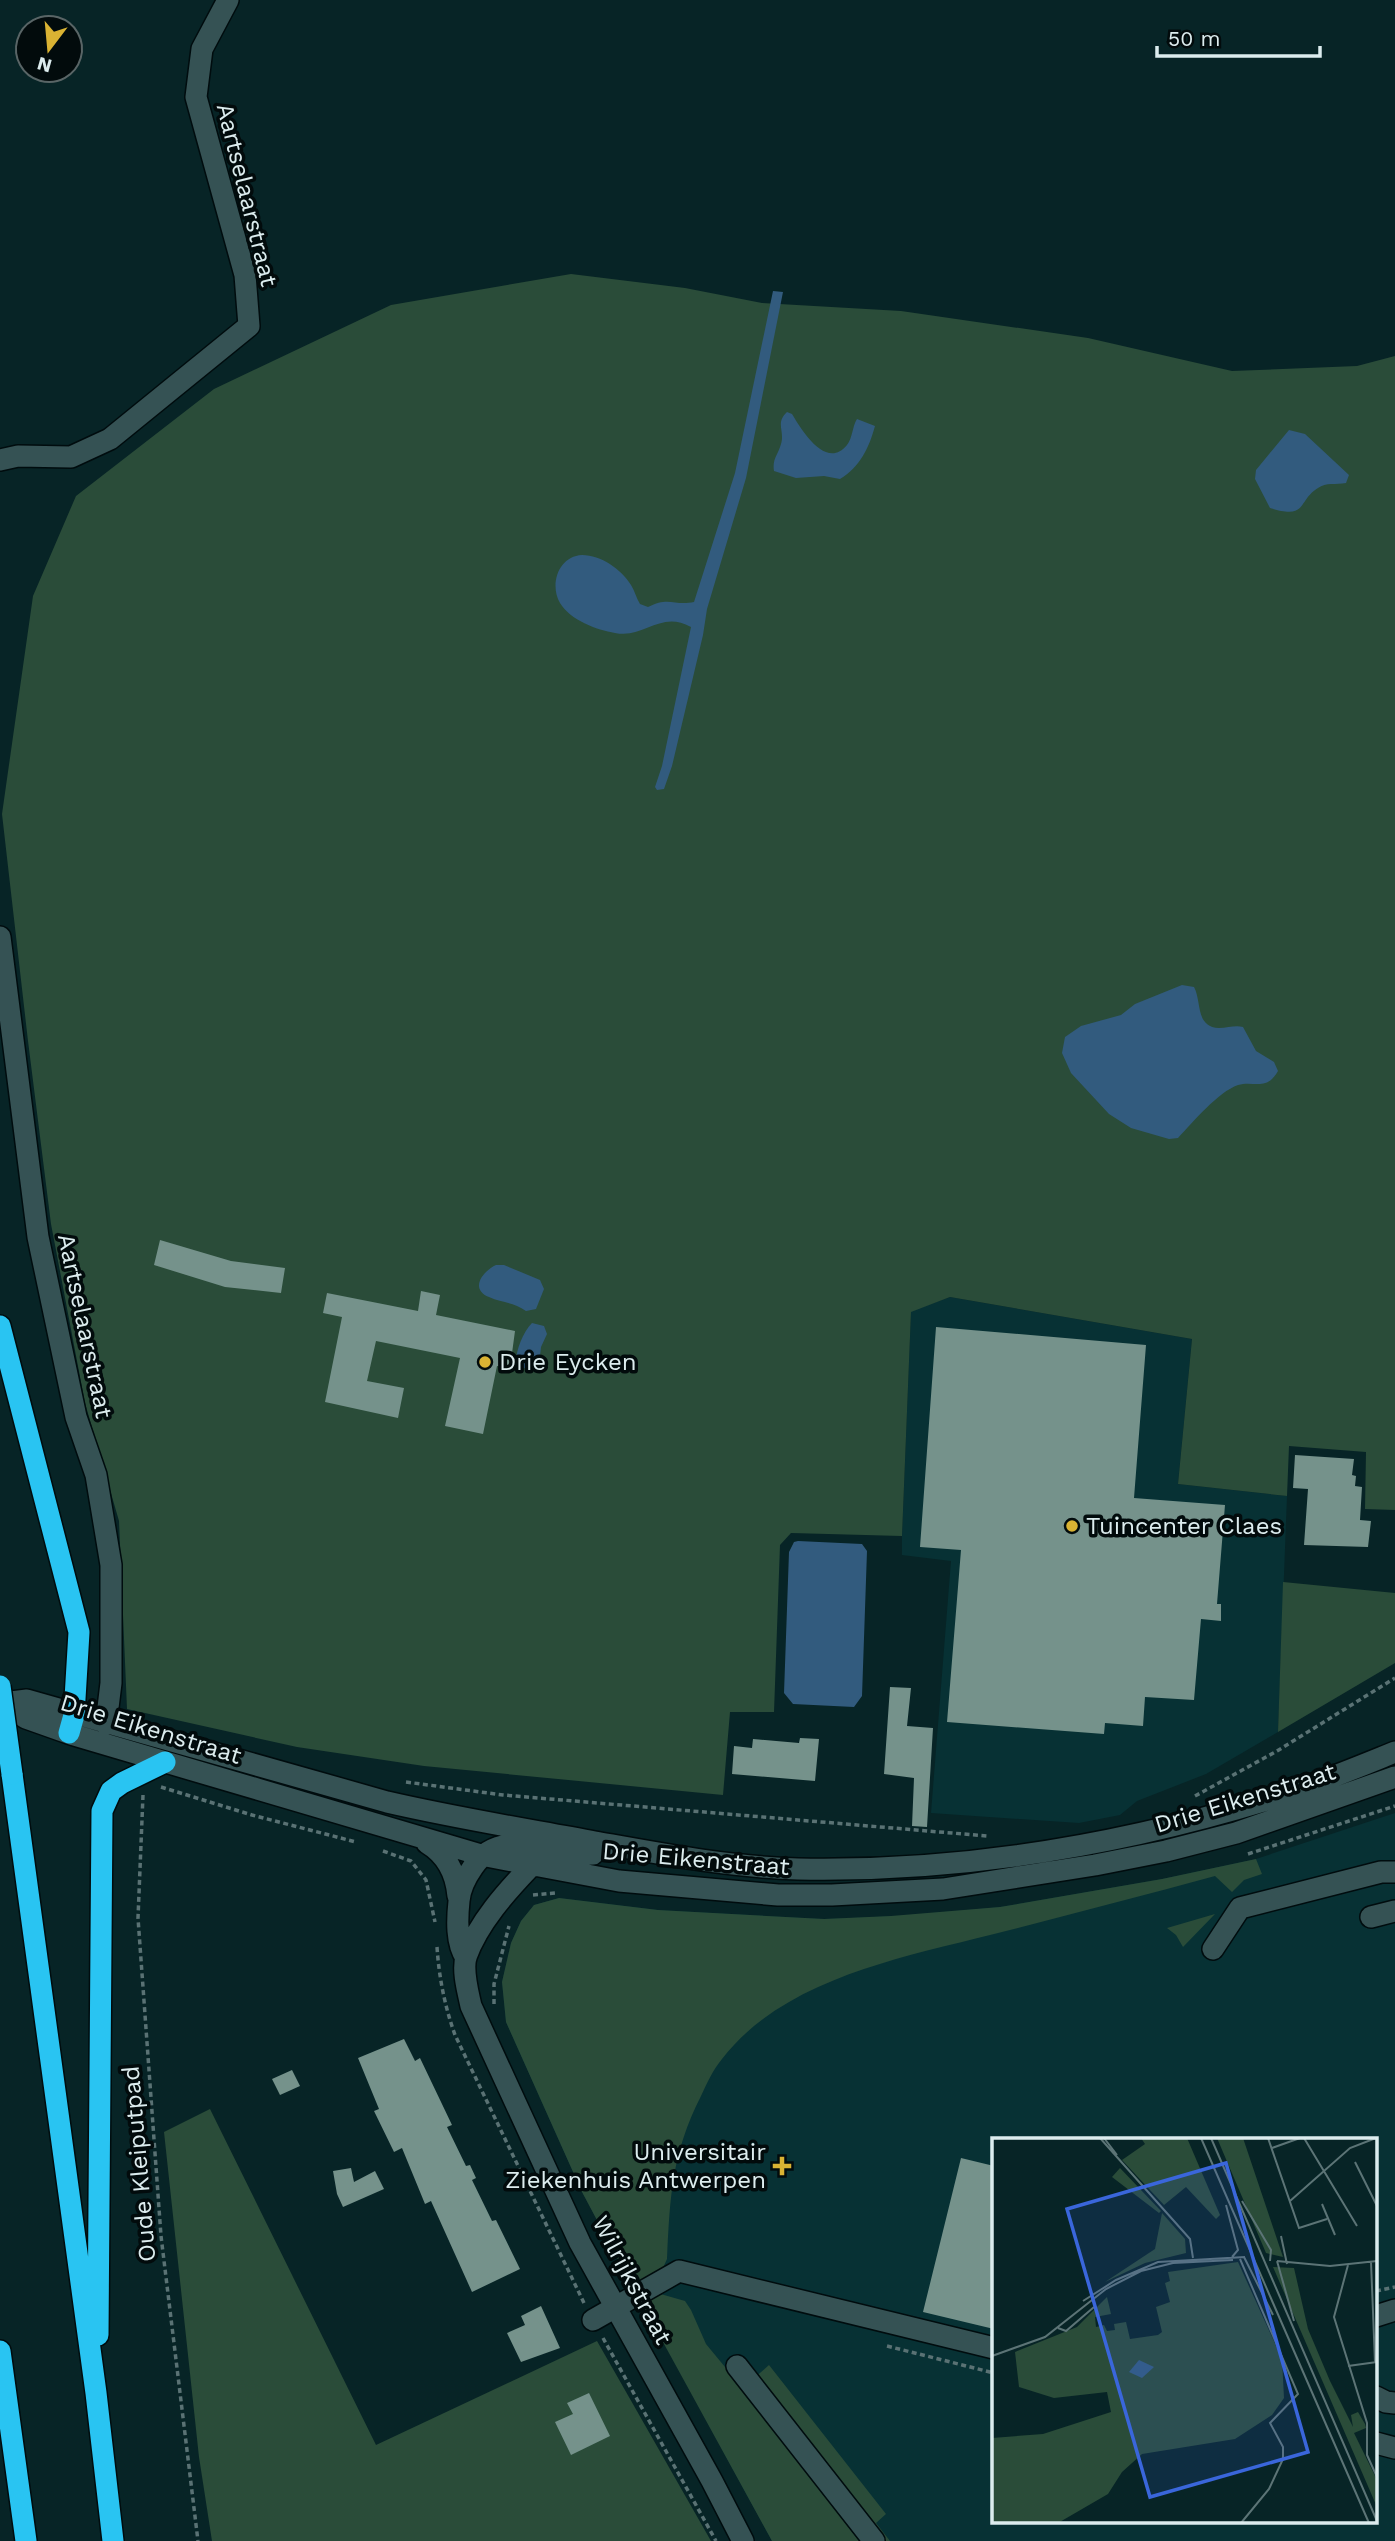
<svg xmlns="http://www.w3.org/2000/svg" width="1395" height="2541" viewBox="0 0 1395 2541" font-family="'Work Sans',sans-serif">
<style>
.built{fill:#073134;fill-rule:evenodd}
.green{fill:#2a4c39}
.water{fill:#325b7e}
.building{fill:#75928b}
.lines{fill:none;stroke-linecap:round;stroke-linejoin:round}
.minor-casing{stroke:#000c0e;stroke-width:24}
.highway-casing{stroke:#000c0e;stroke-width:24}
.path{stroke:#5a7274;stroke-width:3.5;stroke-dasharray:5 3.5;stroke-linecap:butt}
.minor{stroke:#355254;stroke-width:21}
.highway{stroke:#29c4f2;stroke-width:21}
.highway-bridge-casing{stroke:#000c0e;stroke-width:24;stroke-linecap:butt}
.highway-bridge{stroke:#29c4f2;stroke-width:21}
.poi-dot{fill:#dab333;stroke:#020b0c;stroke-width:2.5}
.labels{text-anchor:middle;stroke-width:7;stroke-linejoin:round;paint-order:stroke}
.street-label{font-size:24px;fill:#dcecee;stroke:#020b0c}
.poi-label{font-size:24px;fill:#dcecee;stroke:#020b0c;text-anchor:start}
.inset-road{fill:none;stroke:#5c7476;stroke-width:2}
.view{fill:#3a66db;fill-opacity:0.15;stroke:#3a66db;stroke-width:3.5}
.inset-edge{fill:none;stroke:#dcecee;stroke-width:3.5}
</style>
<rect width="100%" height="100%" fill="#072426"/>
<!-- built -->
<path class="built" d="M950,1297L1192,1339L1178,1484L1287,1496L1278,1732L1206,1774L1137,1801L1120,1815L1079,1823L931,1813L951,1561L902,1555V1536L911,1311Z
M1395,1813V2541H772L582,2192L506,2022L502,1982L511,1943L521,1921L534,1905L559,1898L658,1910L824,1919L898,1916L1000,1907L1162,1879L1256,1859ZM994,2140H1376V2522H994Z"/>
<!-- green -->
<path class="green" d="M571,274L685,288L762,303L901,311L1088,338L1232,371L1357,366L1395,356V1510L1365,1509L1366,1452L1289,1446L1287,1496L1178,1484L1192,1339L950,1297L911,1312L902,1536L791,1533L780,1545L774,1712H730L723,1795L424,1766L297,1747L127,1709L119,1521L85,1403L51,1224L28,1041L2,814L33,596L76,496L214,389L391,305Z
M1283,1582L1395,1593V1663L1278,1732Z
M1256,1859L1262,1874L1244,1880L1232,1892L1215,1876C1145,1895 1076,1913 1006,1931C910,1956 786,1976 722,2059C713,2070 707,2083 701,2096C672,2153 670,2196 667,2259L662,2270L632,2286L582,2192L506,2022L502,1982L511,1943L521,1921L534,1905L559,1898L658,1910L824,1919L891,1916L1000,1907L1162,1879Z
M1215,1914L1183,1947L1176,1935L1167,1928Z
M210,2109L376,2445L597,2341L711,2541H212L199,2457L164,2132Z
M657,2293L685,2301L691,2310L706,2344L744,2390L859,2541H772L641,2302Z
M769,2365L886,2514L876,2523L890,2541H879L753,2379Z"/>
<!-- water -->
<path class="water" d="M773,291L783,292L746,478L707,609L703,635L672,766L664,789L657,790L655,787L662,766L691,627C660,610 645,639 615,633C597,630 570,620 560,603C549,584 559,556 582,555C601,555 621,569 631,585C635,591 636,598 640,604L648,607C669,596 674,606 694,602L735,473Z
M787,412L792,414C801,429 826,471 847,445C853,437 852,427 857,419L875,426C869,448 860,467 840,479L824,476L796,478L774,471C772,459 778,455 781,444C785,431 775,423 787,412Z
M1289,430L1305,434L1349,475L1346,483C1336,485 1326,482 1318,488C1297,501 1308,520 1270,508L1255,479L1256,470Z
M1182,985L1194,987C1202,1002 1195,1027 1219,1028C1228,1028 1235,1025 1243,1027L1256,1051L1274,1062L1278,1071C1266,1092 1254,1080 1238,1085C1218,1092 1193,1122 1178,1138L1169,1139L1131,1128L1109,1114L1071,1073L1062,1053L1065,1037L1081,1026L1121,1015L1135,1004Z
M496,1265H504L540,1280L544,1289L536,1309L526,1311C514,1302 502,1303 489,1297C469,1289 483,1271 496,1265Z
M532,1323L544,1326L547,1334L541,1347L539,1365C532,1372 522,1369 516,1362C516,1350 523,1332 532,1323Z
M798,1541L862,1544L867,1551L862,1696L854,1707L793,1704L784,1693L789,1552L794,1542Z"/>
<!-- building -->
<path class="building" d="M160,1240L231,1261L285,1268L281,1293L225,1287L154,1265Z
M421,1291L440,1295L436,1315L515,1331L510,1368L497,1366L483,1434L445,1426L460,1358L376,1341L367,1381L404,1388L398,1418L325,1402L342,1317L323,1313L327,1293L418,1311Z
M936,1327L1146,1345L1134,1498L1225,1505L1217,1604H1221V1621L1201,1619L1194,1700L1145,1697L1143,1726L1105,1723L1104,1734L947,1722L961,1550L920,1547Z
M1295,1455L1354,1459L1352,1475L1356,1476L1355,1486L1362,1487L1360,1520L1371,1521L1368,1547L1304,1545L1308,1489L1293,1488Z
M890,1687L911,1688L907,1726L933,1728L927,1827L912,1826L914,1778L884,1774Z
M800,1738L819,1739L815,1781L732,1774L734,1746L752,1748L753,1739L799,1743Z
M404,2039L415,2061L420,2058L452,2125L447,2127L466,2166L470,2165L476,2178L472,2180L492,2221L496,2220L520,2269L472,2292L431,2201L425,2204L402,2148L394,2152L374,2111L379,2109L358,2058Z
M292,2070L300,2086L280,2095L272,2079Z
M961,2158L994,2166V2329L923,2312Z
M351,2168L354,2182L375,2171L384,2189L343,2207L337,2194L333,2171Z
M541,2306L560,2348L521,2362L507,2333L525,2325L521,2316Z
M589,2393L610,2436L571,2455L555,2422L573,2414L567,2403Z"/>
<g class="lines">
<!-- minor casing -->
<g class="minor-casing">
<path id="minor" d="M0,460L18,456L71,457L110,439L249,326L245,275L196,97L202,49L228,0
M0,937L38,1237L76,1417L96,1475L111,1565V1683L106,1724
M0,1702L26,1718L74,1735L481,1855L619,1881L778,1895H832L943,1889L1095,1865L1166,1851L1236,1833L1395,1777
M3,1703L27,1700L387,1802C456,1818 525,1829 595,1842C662,1854 729,1867 798,1869C956,1872 1116,1846 1267,1800C1310,1787 1353,1769 1395,1752
M427,1843C447,1855 456,1873 458,1896
M531,1866C507,1891 478,1923 466,1957C462,1971 468,1992 471,2006L580,2243L712,2481L743,2541
M1371,1917L1395,1911
M1213,1949L1240,1908L1381,1872H1395
M466,1958C456,1943 457,1920 459,1901C460,1888 466,1877 473,1867C502,1824 551,1857 593,1854
M1376,2316L1395,2310
M593,2320L679,2271L994,2348
M737,2366L874,2541
M1376,2397L1386,2402L1395,2403
M1376,2443L1395,2448"/>
</g>
<!-- highway casing -->
<g class="highway-casing">
<path id="highway" d="M0,1326L79,1632L74,1715L69,1733
M12,1774L96,2393L113,2541
M98,2335L102,1811L111,1791L122,1783L165,1762
M0,2351L26,2541"/>
</g>
<!-- path -->
<path class="path" d="M406,1782L503,1795L987,1836
M161,1787L252,1815L356,1842
M143,1795L138,1918L161,2236L198,2541
M1195,1796L1277,1751L1395,1678
M383,1851L411,1861L426,1880L435,1922
M1248,1854L1395,1806
M533,1895L556,1893
M437,1947C439,1978 445,2007 455,2035L584,2303
M494,2004V1984L509,1926
M1376,2291L1395,2287
M603,2338L716,2541
M887,2346L994,2373"/>
<!-- minor -->
<use href="#minor" class="minor"/>
<!-- highway -->
<use href="#highway" class="highway"/>
<!-- highway-bridge casing -->
<g class="highway-bridge-casing">
<path id="highway-bridge" d="M0,1686L12,1774"/>
</g>
<!-- highway-bridge -->
<use href="#highway-bridge" class="highway-bridge"/>
</g>
<!-- markers -->
<g class="poi-dot">
<circle cx="485" cy="1362" r="7"/>
<circle cx="1072" cy="1526" r="7"/>
<path d="M778.5 2155.5h7v7h7v7h-7v7h-7v-7h-7v-7h7z"/>
</g>
<g class="labels">
<!-- street labels -->
<g class="street-label">
<text transform="translate(247 195) rotate(76)" y="8">Aartselaarstraat</text>
<text transform="translate(85 1326) rotate(78)" y="8">Aartselaarstraat</text>
<text transform="translate(151 1729) rotate(17)" y="8">Drie Eikenstraat</text>
<text transform="translate(1245 1798) rotate(-17)" y="8">Drie Eikenstraat</text>
<text transform="translate(696 1859) rotate(5)" y="8">Drie Eikenstraat</text>
<text transform="translate(139 2164) rotate(-95)" y="8">Oude Kleiputpad</text>
<text transform="translate(632 2280) rotate(62)" y="8">Wilrijkstraat</text>
</g>
<!-- poi labels -->
<g class="poi-label">
<text x="499" y="1370">Drie Eycken</text>
<text x="1086" y="1534">Tuincenter Claes</text>
<text x="766" y="2160" text-anchor="end">Universitair<tspan x="766" dy="28">Ziekenhuis Antwerpen</tspan></text>
</g>
</g>
<!-- overview -->
<g transform="translate(992 2138)">
<rect width="385" height="385" fill="#072426"/>
<path d="M149,0H195L228,77L224,81L194,49L172,67L130,22L153,6ZM225,0H251L291,119L274,115ZM128,30L169,73L167,75L120,39ZM170,75L193,101L194,115L153,125L113,144L163,111ZM246,124L290,221L292,260L280,277L243,301L150,316L130,334L116,356L66,385H0V300L51,296L119,274L115,254L62,260L27,249L23,214L85,189L115,159L119,176L103,179L104,189L112,187L115,193L123,192L122,186L134,184L138,201L166,197L170,194L164,169L178,164L173,145L178,143L176,134ZM281,129L302,130L316,191L338,243L361,289L359,277L366,274L373,286L374,290L362,295L385,342V369Z" fill="#2a4c39"/>
<path d="M147,222L162,229L150,240L137,234Z" fill="#325b7e"/>
<path class="inset-road" d="M108,0L198,101L201,120M112,0L125,17M209,0L377,385M219,0L385,383M276,0L307,90L335,81M312,0L365,88M280,10L308,0M363,24L385,68M250,63L279,112L278,123M298,63L358,10L384,0M330,66L343,97M234,67L246,112L240,119M289,98L295,126M252,119L281,177M248,121L306,256L278,285L291,309V321L277,351L249,385M285,123L338,128L385,123M285,123L302,183M379,124L383,224M356,127L342,179L375,285V317L385,339M91,163L124,142L166,124L253,119M66,190L74,193L102,169M0,218L53,199L114,151L149,133L181,125L241,122M356,228L385,224"/>
<path class="view" d="M234,25L316,314L158,359L75,71Z"/>
<rect width="385" height="385" class="inset-edge"/>
</g>
<!-- north arrow -->
<g transform="translate(49 49) rotate(196)"><circle r="33" fill="#020b0c" stroke="#596566" stroke-width="2"/>
<path d="M0-5L12 26L0 18L-12 26Z" fill="#dab333"/>
<text y="-10" font-size="19" font-weight="bold" text-anchor="middle" fill="#dcecee">N</text>
</g>
<!-- scale -->
<path d="M1157 46v10h163v-10" fill="none" stroke="#dcecee" stroke-width="3.5"/>
<text x="1168" y="46" font-size="21" fill="#dcecee" stroke="#020b0c" stroke-width="5" paint-order="stroke">50 m</text>
</svg>
